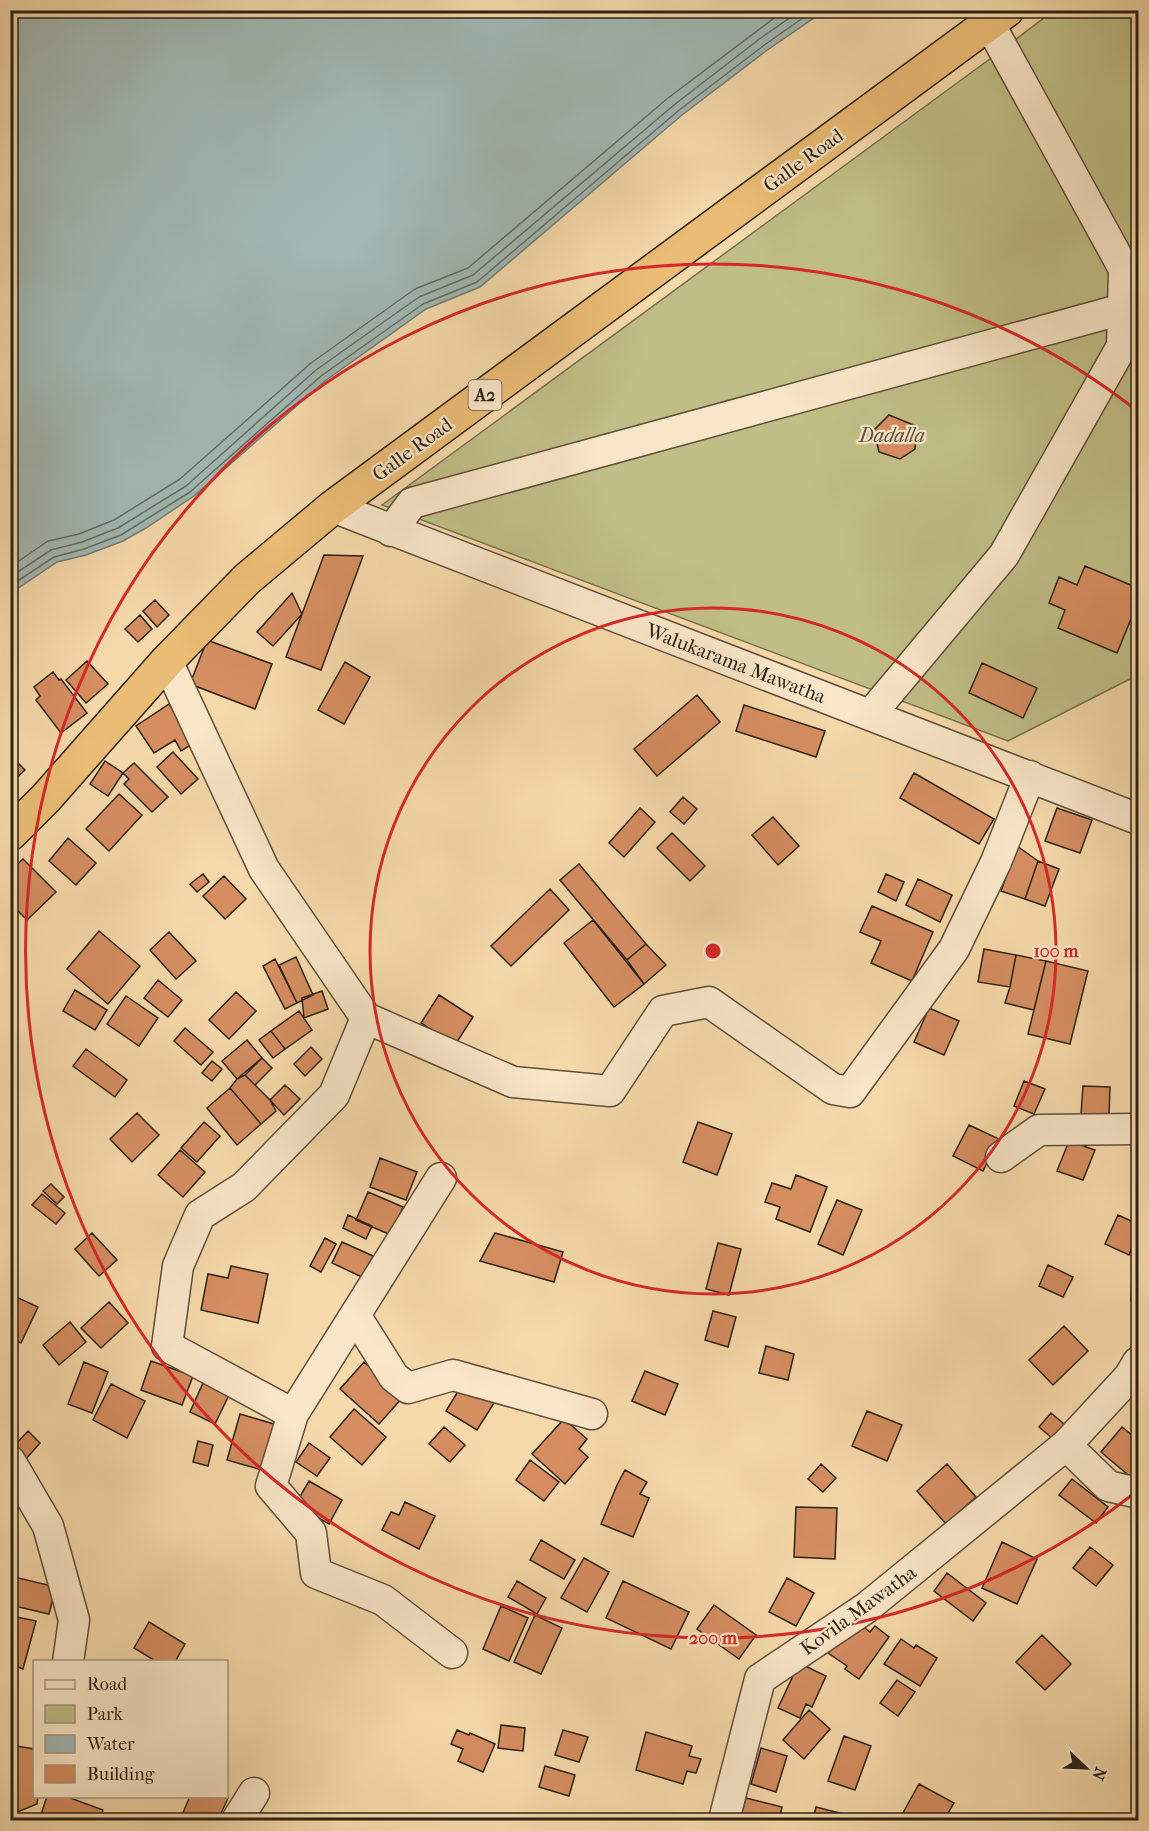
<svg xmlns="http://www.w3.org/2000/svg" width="1149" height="1831" viewBox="0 0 1149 1831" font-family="'IM FELL French Canon',serif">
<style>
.green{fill:#c0be86;stroke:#76704f;stroke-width:1.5}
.water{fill:#a1b8b4;stroke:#727c76;stroke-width:1.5}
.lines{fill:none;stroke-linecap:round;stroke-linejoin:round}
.shore{stroke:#666c66;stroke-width:1.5}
.building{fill:#d68e61;stroke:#2b2118;stroke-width:1.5}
.minor-casing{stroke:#5e4f3c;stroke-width:33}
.highway-casing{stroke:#2b2118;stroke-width:36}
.minor{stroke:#f9e6c8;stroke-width:30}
.highway{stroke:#ebbc75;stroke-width:33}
.ring{fill:none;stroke:#d62828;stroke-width:3}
.labels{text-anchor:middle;stroke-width:4.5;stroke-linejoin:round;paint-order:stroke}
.shield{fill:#f9e6c8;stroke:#695c4d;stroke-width:1.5}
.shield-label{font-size:18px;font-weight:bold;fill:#2b2118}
.street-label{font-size:20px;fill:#2b2118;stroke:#f9e6c8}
.park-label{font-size:20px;font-style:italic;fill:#585039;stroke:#f9e6c8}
.centre{fill:#d62828;stroke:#f9e6c8;stroke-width:3}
.ring-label{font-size:18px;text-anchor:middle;font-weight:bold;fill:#d62828;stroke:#f9e6c8;stroke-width:4.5;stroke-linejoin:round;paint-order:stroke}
</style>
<rect width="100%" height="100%" fill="#f6d9aa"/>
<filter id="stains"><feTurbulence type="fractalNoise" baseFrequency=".00333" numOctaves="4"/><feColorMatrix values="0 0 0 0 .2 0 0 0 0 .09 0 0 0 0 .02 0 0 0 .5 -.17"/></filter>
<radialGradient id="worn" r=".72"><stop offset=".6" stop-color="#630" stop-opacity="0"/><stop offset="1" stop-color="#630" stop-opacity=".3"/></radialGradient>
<!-- green -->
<path class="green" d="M1053,11H1138V675L1008,741L382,505L1002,50Z"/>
<!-- water -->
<path class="water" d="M11,10H824V11L766,51L682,115L480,287L426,309L325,381L194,496L146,528L123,541L86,555L57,562L11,593Z"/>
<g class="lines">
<!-- shore -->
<path class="shore" d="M10,567L48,541L79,534L114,520L180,479L311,363L415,289L468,268L668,98L785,10
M10,577L51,550L82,542L118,528L186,486L316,370L419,297L473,275L674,105L758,40L801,10
M10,586L54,557L84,549L121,535L190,492L321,376L423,304L477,282L678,111L763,46L814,10"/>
</g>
<!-- building -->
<path class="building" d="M889,415L916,426L915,449L900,459L879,452L874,430Z
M324,555L363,556L321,670L286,657Z
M1085,566L1138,588V602L1117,653L1058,628L1065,610L1049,603L1059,577L1077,585Z
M292,593L302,614L273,646L257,632Z
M155,600L169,615L157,627L143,611Z
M140,615L152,629L138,642L125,629Z
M207,640L272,664L255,709L190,684Z
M87,661L108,684L86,703L66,680Z
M345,662L370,677L344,724L318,710Z
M982,663L1037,688L1023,718L969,693Z
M53,672L59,680L61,679L87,713L61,733L36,700L40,696L34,687Z
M697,695L720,722L657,776L634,749Z
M169,704L194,743L181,751L175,740L154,753L136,726Z
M744,705L825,731L816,757L736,731Z
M173,752L198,779L181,794L157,767Z
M10,755L25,770L10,784Z
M105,761L123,773L108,796L90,784Z
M134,763L168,797L152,812L124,784L129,779L123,773Z
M914,773L994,819L979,844L900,798Z
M119,794L142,815L109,851L86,829Z
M683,797L697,809L684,824L670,812Z
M640,808L655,822L624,857L609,843Z
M1057,808L1092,820L1080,853L1045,841Z
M773,817L799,846L778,865L752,835Z
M672,833L705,866L690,881L657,848Z
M68,838L96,863L76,885L49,861Z
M1017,846L1038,861L1025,899L1001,891Z
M23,859L56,892L27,920L10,903V871Z
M1038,861L1059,869L1045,906L1025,899Z
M579,864L646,944L627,960L560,880Z
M203,874L209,882L197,892L190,884Z
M886,874L904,882L896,901L878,892Z
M224,876L246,899L225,919L203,896Z
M918,879L952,895L940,922L906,905Z
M550,889L569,910L511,966L491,946Z
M872,906L933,932L912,981L871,963L881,941L860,932Z
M593,920L644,984L614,1007L564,943Z
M99,931L140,966L108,1004L67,969Z
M169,932L196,961L176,979L150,950Z
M646,944L666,965L644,984L627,960Z
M984,949L1016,955L1010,987L978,982Z
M1016,955L1046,961L1034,1010L1005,1003L1010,987Z
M296,957L313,995L297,1003L279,965Z
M275,959L297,1003L285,1009L263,966Z
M1046,961L1088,971L1070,1044L1028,1034Z
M158,980L182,1000L168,1017L144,998Z
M75,990L107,1010L95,1030L63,1011Z
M322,991L328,1009L304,1018L302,998Z
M236,992L256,1011L229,1039L209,1020Z
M439,995L473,1017L455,1045L421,1023Z
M126,996L158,1018L139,1046L107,1024Z
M929,1008L959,1021L944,1055L914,1042Z
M299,1011L312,1030L285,1049L271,1031Z
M185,1028L213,1052L201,1065L174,1041Z
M271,1031L285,1049L273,1058L259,1040Z
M247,1040L262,1058L237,1079L222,1061Z
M311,1047L322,1059L305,1076L294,1064Z
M86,1049L127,1080L115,1097L73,1066Z
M262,1058L272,1068L255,1085L245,1075Z
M212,1061L222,1069L212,1081L202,1073Z
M245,1075L270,1100L276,1111L261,1124L230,1088L237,1079Z
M1024,1081L1045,1089L1034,1114L1014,1106Z
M285,1085L300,1099L284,1115L270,1100Z
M1083,1086L1110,1087L1109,1115L1081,1114Z
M230,1088L261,1124L237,1145L207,1108Z
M137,1113L159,1135L132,1162L110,1139Z
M204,1122L220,1136L197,1162L181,1148Z
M698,1122L732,1134L717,1175L683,1162Z
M969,1125L999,1139L983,1171L953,1156Z
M1069,1141L1095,1150L1083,1180L1057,1171Z
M180,1150L205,1172L183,1197L158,1175Z
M380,1158L417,1172L406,1200L370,1187Z
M796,1175L827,1187L810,1232L776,1219L780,1207L765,1202L772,1183L791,1189Z
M51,1184L64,1197L57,1204L43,1191Z
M368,1192L403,1207L391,1235L356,1220Z
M42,1194L65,1213L56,1224L32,1205Z
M837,1200L862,1210L843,1255L818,1244Z
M348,1215L372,1226L366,1239L343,1228Z
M1118,1215L1138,1224V1233L1129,1255L1105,1244Z
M92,1233L117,1260L99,1276L75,1249Z
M495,1233L563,1252L554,1282L480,1261Z
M325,1238L336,1244L321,1272L310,1266Z
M342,1242L373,1256L364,1278L332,1263Z
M718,1243L741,1249L729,1295L706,1289Z
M1048,1265L1073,1277L1063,1297L1039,1286Z
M231,1266L268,1274L258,1323L201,1310L208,1274L228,1278Z
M1132,1273H1138V1302L1131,1301Z
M12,1295L38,1307L21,1343L10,1338V1299Z
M109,1302L128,1323L101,1348L81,1328Z
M713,1311L736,1317L728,1347L705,1340Z
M70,1322L86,1342L59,1365L43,1345Z
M1064,1326L1088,1351L1053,1385L1029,1360Z
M766,1346L794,1354L788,1380L759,1373Z
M151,1361L193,1376L182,1405L141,1390Z
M84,1362L108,1372L92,1413L68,1404Z
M364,1362L403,1397L379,1424L340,1389Z
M645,1371L678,1384L665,1415L632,1401Z
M203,1383L229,1395L215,1424L190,1412Z
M463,1383L494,1403L477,1430L446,1411Z
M111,1384L145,1401L127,1438L93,1420Z
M354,1409L386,1437L362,1465L330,1437Z
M867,1411L902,1425L887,1461L852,1446Z
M1051,1413L1070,1429L1058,1443L1039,1427Z
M240,1414L274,1424L262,1470L227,1460Z
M564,1419L587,1439L579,1449L588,1457L565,1484L532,1454Z
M444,1427L465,1445L450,1462L429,1444Z
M1122,1427L1138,1440V1474L1134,1480L1101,1452Z
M28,1431L40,1443L26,1459L13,1447Z
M198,1441L213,1445L208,1466L193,1462Z
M309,1443L330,1458L317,1476L296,1462Z
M530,1460L559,1482L544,1501L516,1480Z
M821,1464L836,1478L823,1492L808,1479Z
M947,1464L976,1497L946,1524L917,1491Z
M625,1470L647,1482L640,1494L649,1498L633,1537L601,1524L617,1485Z
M1072,1479L1108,1507L1096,1523L1059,1495Z
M309,1481L342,1500L329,1524L295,1505Z
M405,1502L435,1516L419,1549L382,1530L391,1512L399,1515Z
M796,1507L837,1508L835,1559L794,1557Z
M541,1540L575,1560L564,1579L530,1560Z
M1002,1542L1037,1559L1017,1604L982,1588Z
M1090,1547L1113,1565L1096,1586L1073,1568Z
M584,1558L609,1572L587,1612L561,1598Z
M947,1573L986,1603L973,1621L934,1591Z
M10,1576L56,1587L49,1614L10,1605Z
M787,1578L814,1593L796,1626L769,1612Z
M517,1581L546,1598L537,1614L508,1597Z
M623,1581L689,1612L671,1649L606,1618Z
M714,1605L756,1635L739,1659L697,1629Z
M501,1606L528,1618L509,1661L483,1649Z
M535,1615L562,1628L541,1674L514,1662Z
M12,1616L36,1621L23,1669L10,1664V1623Z
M856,1621L870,1632L875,1626L889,1637L859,1679L845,1669L847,1666L822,1649Z
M149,1622L185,1644L175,1662H157L134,1648Z
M1042,1635L1071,1664L1045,1690L1016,1662Z
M901,1639L914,1648L916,1645L937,1658L920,1686L884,1664Z
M799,1663L826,1676L812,1707L806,1704L800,1718L778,1708Z
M897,1680L915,1692L898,1716L880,1703Z
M809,1710L830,1729L804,1759L783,1740Z
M501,1725L525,1728L523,1751L498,1748Z
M457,1730L469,1735L470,1733L495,1744L483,1772L458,1761L463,1749L451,1744Z
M563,1730L588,1737L579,1762L555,1755Z
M646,1732L692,1746L689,1756L701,1759L696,1773L687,1771L683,1784L636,1770Z
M844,1736L871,1746L855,1790L828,1781Z
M10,1745L34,1749V1796H38L37,1804L10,1815Z
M761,1748L787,1756L776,1792L751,1784Z
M545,1766L575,1775L569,1796L539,1787Z
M919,1784L954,1803L944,1820H899Z
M47,1796H65L103,1810L100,1820H45L40,1818Z
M190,1796H225L228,1798L218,1820H180Z
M746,1798L782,1807L779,1820H740Z
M816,1807L855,1817L854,1820H813Z"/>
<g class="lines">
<!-- minor casing -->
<g class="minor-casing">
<path id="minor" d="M333,507L1138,819
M391,531L412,503L1123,309
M167,661L264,869L366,1018L513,1082L610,1091L663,1011L709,1002L833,1089L850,1092L954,949L996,862L1030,776
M871,714L1004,555L1122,346L1124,269L989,23
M366,1018L334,1095L244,1187L200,1215L178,1266L167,1346L293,1414L271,1486L311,1533L316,1573L383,1600L452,1653
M1001,1157L1039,1130L1138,1129
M355,1315L394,1377L408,1388L453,1375L592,1414
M293,1414L441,1178
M1066,1445L1108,1486L1138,1493
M10,1461L48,1526L74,1620L68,1662
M237,1820L254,1793
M724,1820L760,1679L866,1608L1066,1445L1129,1377L1138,1362"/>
</g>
<!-- highway casing -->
<g class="highway-casing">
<path id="highway" d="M10,834L46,798L167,661L247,579L333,507L1007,10"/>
</g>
<!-- minor -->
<use href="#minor" class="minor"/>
<!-- highway -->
<use href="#highway" class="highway"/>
</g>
<!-- distance rings -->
<g class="ring">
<circle cx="713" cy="951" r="343"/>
<path d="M1136 1492A687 687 0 1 1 1136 410"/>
</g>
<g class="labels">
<!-- shield labels -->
<rect class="shield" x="468.5" y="380" width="33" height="30" rx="4.5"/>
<g class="shield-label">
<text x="485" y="401">A2</text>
</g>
<!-- street labels -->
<g class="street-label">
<text transform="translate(803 160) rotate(-36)" y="7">Galle Road</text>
<text transform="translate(412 449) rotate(-36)" y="7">Galle Road</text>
<text transform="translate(736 663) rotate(21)" y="7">Walukarama Mawatha</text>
<text transform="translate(858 1610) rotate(-36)" y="7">Kovila Mawatha</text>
</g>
<!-- park labels -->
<g class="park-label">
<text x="892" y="442">Dadalla</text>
</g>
</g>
<circle cx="713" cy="951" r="9" class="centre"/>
<g class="ring-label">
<text x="1056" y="957">100 m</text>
<text x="713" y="1644">200 m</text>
</g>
<!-- margin -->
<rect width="1149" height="1831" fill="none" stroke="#f6d9aa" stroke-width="36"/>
<rect x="12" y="12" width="1125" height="1807" fill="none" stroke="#2b2118" stroke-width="3"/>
<rect x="18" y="18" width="1113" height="1795" fill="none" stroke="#2b2118" stroke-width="1.5"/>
<!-- legend -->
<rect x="33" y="1660" width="195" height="138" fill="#f9e6c8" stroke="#a79782" stroke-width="1.5"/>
<rect x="45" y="1680" width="30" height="9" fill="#f9e6c8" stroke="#a79782" stroke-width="1.5"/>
<text x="87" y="1690" font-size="18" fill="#2b2118">Road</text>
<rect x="45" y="1705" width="30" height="18" fill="#c0be86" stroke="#a79782" stroke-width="1.5"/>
<text x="87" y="1720" font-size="18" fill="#2b2118">Park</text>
<rect x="45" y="1735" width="30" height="18" fill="#a1b8b4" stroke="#a79782" stroke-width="1.5"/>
<text x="87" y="1750" font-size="18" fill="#2b2118">Water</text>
<rect x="45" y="1765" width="30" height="18" fill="#d68e61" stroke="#a79782" stroke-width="1.5"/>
<text x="87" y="1780" font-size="18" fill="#2b2118">Building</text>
<!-- north arrow -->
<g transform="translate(1086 1768) rotate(113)" stroke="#f9e6c8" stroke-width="4.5" paint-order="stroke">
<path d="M0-4.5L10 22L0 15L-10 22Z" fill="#2b2118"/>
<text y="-9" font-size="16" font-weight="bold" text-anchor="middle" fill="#2b2118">N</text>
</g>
<rect width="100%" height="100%" filter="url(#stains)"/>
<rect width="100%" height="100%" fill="url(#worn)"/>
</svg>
